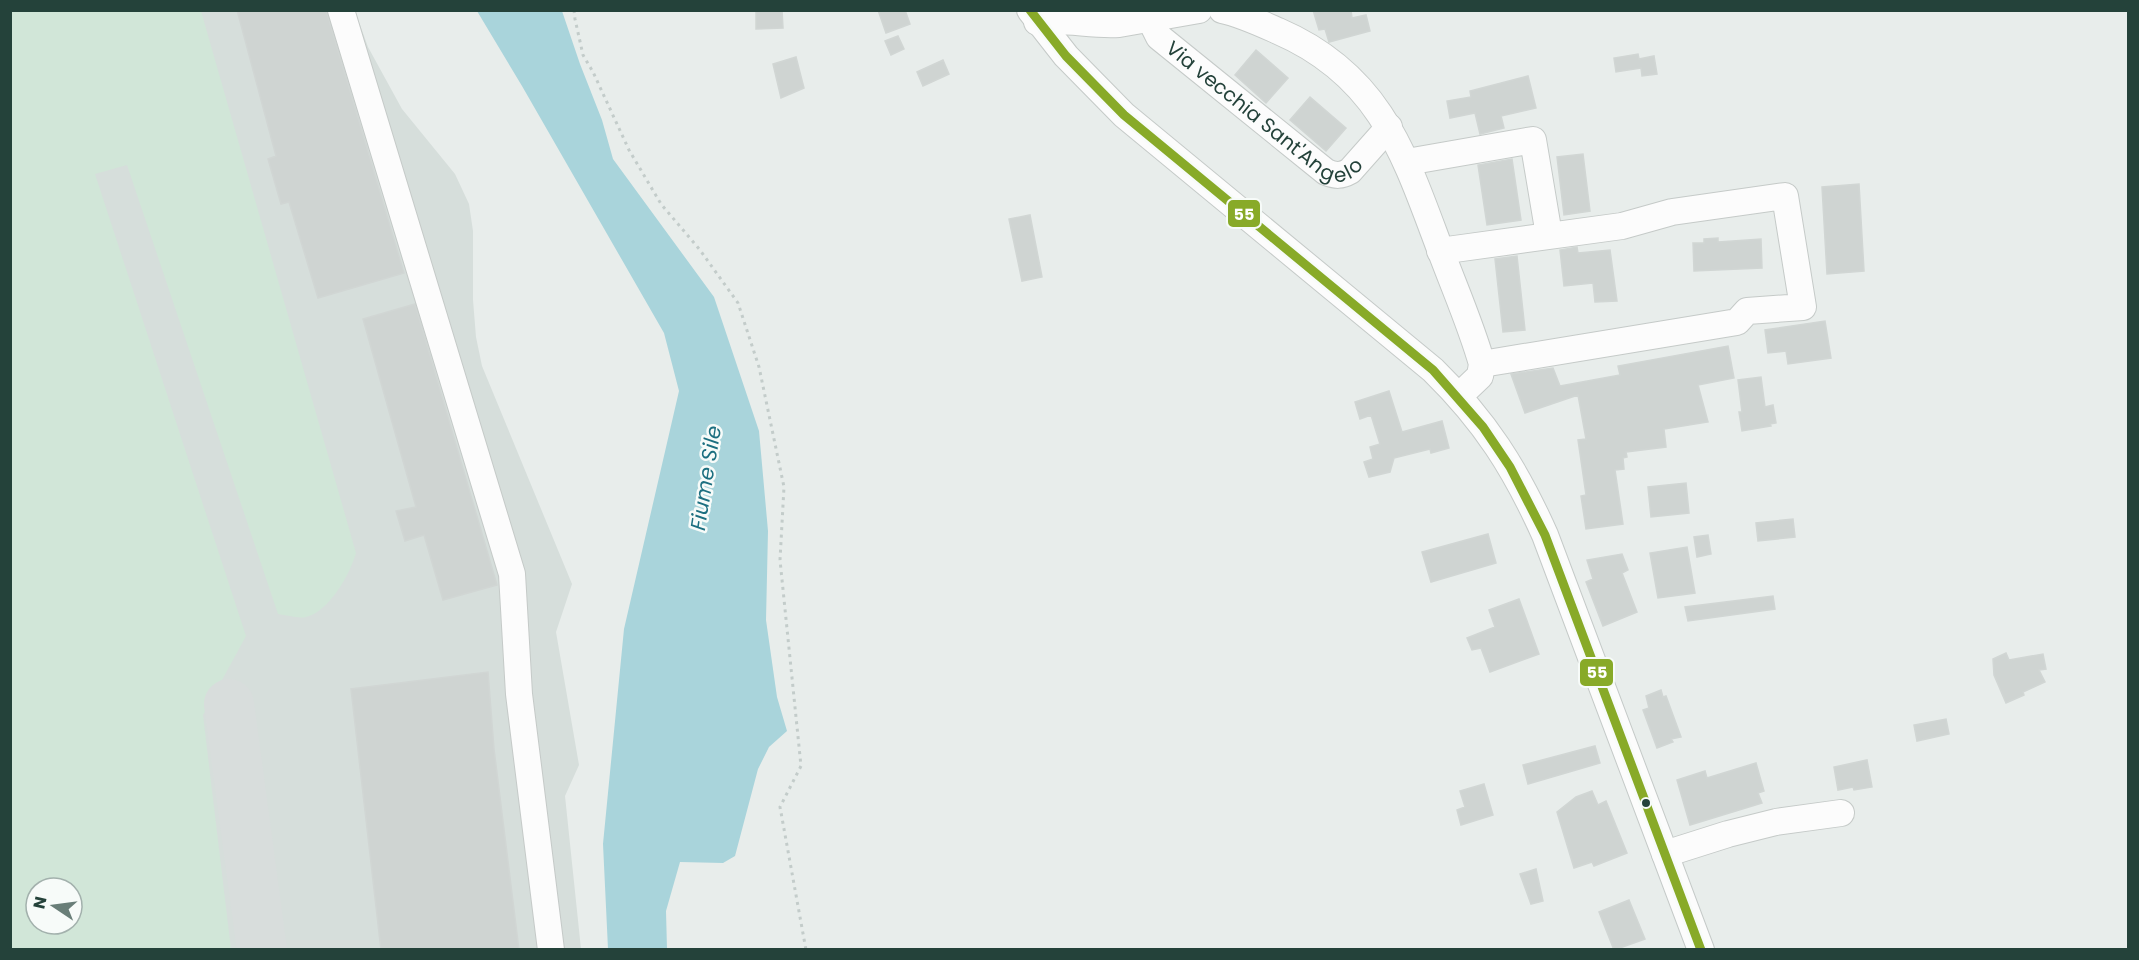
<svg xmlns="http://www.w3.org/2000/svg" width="2139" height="960" viewBox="0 0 2139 960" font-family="Poppins,sans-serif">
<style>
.built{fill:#d6dedb;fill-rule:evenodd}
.green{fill:#d1e6d8;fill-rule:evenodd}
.water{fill:#a9d4db}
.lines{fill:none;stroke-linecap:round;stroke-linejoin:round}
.taxiway{stroke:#d8dddc;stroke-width:50}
.building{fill:#cfd4d2;stroke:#d1d6d4;stroke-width:1.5}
.minor-casing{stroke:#c5cac8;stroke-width:28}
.path{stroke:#c3ccca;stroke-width:3;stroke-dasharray:3 4.5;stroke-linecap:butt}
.minor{stroke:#fcfcfc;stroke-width:26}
.bus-1-casing{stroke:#f7fbf9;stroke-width:14}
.bus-1{stroke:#88aa28;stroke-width:9}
.bus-dot{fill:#24423a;stroke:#f7fbf9;stroke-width:2}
.labels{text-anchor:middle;stroke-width:5;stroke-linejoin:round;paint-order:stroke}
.street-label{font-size:20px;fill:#24423a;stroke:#f7fbf9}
.water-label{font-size:21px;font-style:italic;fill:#1c6f80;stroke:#f7fbf9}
.line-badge{stroke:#f7fbf9;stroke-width:2}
.badge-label{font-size:16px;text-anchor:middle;font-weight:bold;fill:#fff}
</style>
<rect width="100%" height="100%" fill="#e8edeb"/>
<!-- built -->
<path class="built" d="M10,11H355L368,47L402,109L455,174L469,204L473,231V300L476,337L482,366L572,584L556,632L579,765L565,796L581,949H11ZM36,888H72V924H36Z"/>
<!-- green -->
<path class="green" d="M10,11H201L356,553C350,574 329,612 306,617C298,619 287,615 278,614L127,165L95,174L246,636L203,715L231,949H11ZM36,888H72V924H36Z"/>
<!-- water -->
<path class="water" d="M477,11H562L580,64L602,120L613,159L714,297L759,431L768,531L766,620L777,697L787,731L769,747L758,769L735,856L723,863L680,862L666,911L667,949H608L603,844L624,629L679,391L664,333L522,86Z"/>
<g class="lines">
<!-- taxiway -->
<path class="taxiway" d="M229,704L262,950"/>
</g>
<!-- building -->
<path class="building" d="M237,10H326L404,273L318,298L289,202L281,204L268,159L276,156Z
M756,10H782L783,28L756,29Z
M878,10H905L910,24L886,33Z
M1313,10H1351L1352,18L1366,15L1370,31L1329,42L1325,29L1319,30Z
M898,36L904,49L891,55L885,41Z
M1256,50L1288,78L1266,103L1235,75Z
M1638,54L1639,59L1654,56L1657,74L1642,76L1641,68L1616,72L1614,58Z
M796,57L804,88L781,98L773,64Z
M943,60L949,74L923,86L917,72Z
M1528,76L1536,108L1501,116L1504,128L1480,134L1475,113L1450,118L1447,101L1471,97L1470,91Z
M1310,97L1346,128L1326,151L1290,120Z
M1583,154L1590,211L1564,215L1557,157Z
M1512,159L1521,220L1487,225L1478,165Z
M1859,184L1864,271L1827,274L1822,187Z
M1030,215L1042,277L1022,281L1009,219Z
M1718,238V242L1761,239L1762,268L1694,271L1693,243H1704V239Z
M1577,247L1578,253L1610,250L1617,301L1595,302L1593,283L1564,286L1560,250Z
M1517,256L1525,330L1503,332L1495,259Z
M415,304L497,585L443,600L424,535L405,541L396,511L416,507L363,319Z
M1825,321L1831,358L1788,364L1786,351L1768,353L1765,330Z
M1728,346L1734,378L1698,385L1708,422L1664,429L1666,447L1626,452L1627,457L1623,458L1624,469L1615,470L1623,524L1586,529L1581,496L1586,495L1578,440L1586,439L1578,395L1525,413L1511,374L1553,368L1560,386L1620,375L1618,366Z
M1761,377L1765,407L1773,405L1776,423L1770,424L1771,426L1742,431L1739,412H1742L1738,380Z
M1389,391L1402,432L1442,421L1449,448L1431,453L1430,449L1394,458L1390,472L1369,477L1364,462L1373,459L1370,447L1380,444L1371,415L1360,419L1355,402Z
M1686,483L1689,513L1651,517L1648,487Z
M1793,519L1795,537L1758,541L1756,523Z
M1488,534L1496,563L1431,582L1422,552Z
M1708,535L1711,554L1697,557L1694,537Z
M1687,547L1695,593L1658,598L1650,553Z
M1622,554L1628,570L1622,573L1637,612L1603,626L1586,582L1593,579L1587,560Z
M1773,596L1775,609L1688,621L1685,607Z
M1519,599L1539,654L1490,672L1481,648L1472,650L1467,638L1495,627L1489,610Z
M2006,653L2009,660L2043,654L2046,669L2039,670L2045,682L2023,692L2024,695L2006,703L1994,675L1993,659Z
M488,672L494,749L519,950H381L351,689Z
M1661,690L1663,697L1666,696L1681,737L1671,739L1673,742L1657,748L1643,710L1649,708L1646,696Z
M1946,719L1949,734L1917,741L1914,725Z
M1595,746L1600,763L1528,784L1523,765Z
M1867,760L1872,787L1854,790L1853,787L1838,790L1834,767Z
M1756,763L1764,791L1758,793L1762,803L1690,825L1677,780L1705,771L1707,778Z
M1484,784L1493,815L1461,825L1457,810L1465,807L1460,791Z
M1592,791L1598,805L1606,801L1627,853L1594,866L1592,862L1574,868L1557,812L1576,797Z
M1536,869L1543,901L1531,904L1520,874Z
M1629,900L1645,939L1614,950L1599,912Z"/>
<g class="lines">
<!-- minor casing -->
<g class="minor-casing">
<g id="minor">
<path d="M341,10L512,574L519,694L551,950"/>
<path d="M1030,10L1066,56L1124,115L1433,370C1485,421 1515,468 1545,535L1701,950"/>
<path d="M1222,10C1241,14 1260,23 1278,31C1380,75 1404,153 1440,249C1454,287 1471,325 1482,364L1480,376L1459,396"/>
<path id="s1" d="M1150,19L1159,37L1326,172C1336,176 1341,176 1350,171L1389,127"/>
<path d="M1037,22C1065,18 1091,26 1119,24L1199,10"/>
<path d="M1407,162L1533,140L1549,235"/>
<path d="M1440,251L1622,226L1672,212L1785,196L1803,307L1747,311L1737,322L1482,364"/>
<path d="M1665,854L1728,834L1776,822L1841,813"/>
</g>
</g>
<!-- path -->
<path class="path" d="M574,10L575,19L583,55L593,72L629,150L661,204L700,250L738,303L759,367L784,487L780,560L801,766L780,807L806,950"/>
<!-- minor -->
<use href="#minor" class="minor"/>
<!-- bus-1 casing -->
<g class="bus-1-casing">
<path id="bus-1" d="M1030,10L1066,56L1124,115L1433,370L1483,427L1510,467L1545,535L1701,950"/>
</g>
<!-- bus-1 -->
<use href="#bus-1" class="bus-1"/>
</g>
<!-- markers -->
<circle class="bus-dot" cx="1646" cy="803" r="5"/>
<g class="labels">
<!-- street labels -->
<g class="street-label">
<text dy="7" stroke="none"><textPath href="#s1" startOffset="153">Via vecchia Sant'Angelo</textPath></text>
</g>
<!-- water labels -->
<g class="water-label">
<text transform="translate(706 478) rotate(-81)" y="7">Fiume Sile</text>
</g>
</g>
<g class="line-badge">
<rect x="1227" y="199" width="34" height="29" rx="6" fill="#88aa28"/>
<rect x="1579" y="658" width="35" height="29" rx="6" fill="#88aa28"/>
</g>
<g class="badge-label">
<text x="1244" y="220">55</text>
<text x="1597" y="678">55</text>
</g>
<!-- border -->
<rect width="2139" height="960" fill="none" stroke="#24423a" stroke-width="24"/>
<!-- north arrow -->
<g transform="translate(54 906) rotate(283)"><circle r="28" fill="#f7fbf9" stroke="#a3b1ad" stroke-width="1.5"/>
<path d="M0-4.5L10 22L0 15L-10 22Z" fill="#697e78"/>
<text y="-9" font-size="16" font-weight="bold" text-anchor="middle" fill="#24423a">N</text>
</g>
</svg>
